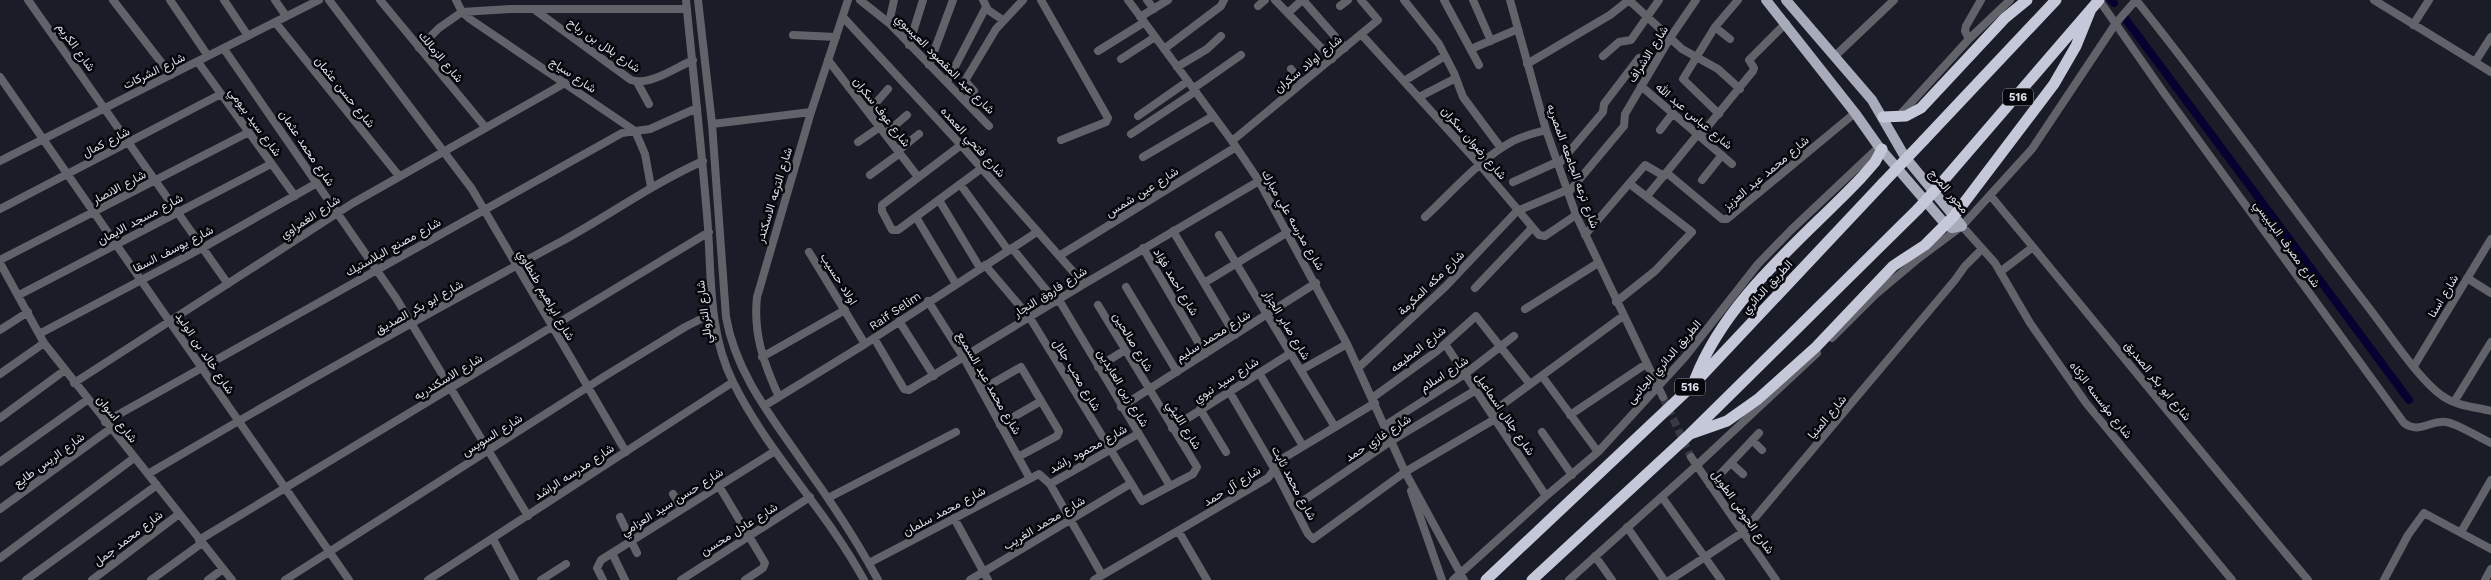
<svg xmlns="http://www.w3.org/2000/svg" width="2491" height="580" viewBox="0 0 2491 580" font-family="'Work Sans',Vazirmatn,sans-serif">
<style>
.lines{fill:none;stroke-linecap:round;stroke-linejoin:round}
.canal{stroke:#070131;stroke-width:8}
.minor-tunnel{stroke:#373945;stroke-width:8;stroke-dasharray:8 4;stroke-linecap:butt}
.minor{stroke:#62636a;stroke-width:8}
.major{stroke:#a8abb9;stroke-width:10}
.highway{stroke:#c4c8d8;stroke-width:11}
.highway-bridge{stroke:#c4c8d8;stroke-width:11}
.labels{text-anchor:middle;stroke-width:5;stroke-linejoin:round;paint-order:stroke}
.shield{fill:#06070c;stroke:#9c9ea5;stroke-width:1}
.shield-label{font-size:11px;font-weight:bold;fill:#dcdee7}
.street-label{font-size:12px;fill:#dcdee7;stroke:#06070c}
</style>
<rect width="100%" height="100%" fill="#1a1c28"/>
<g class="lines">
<!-- canal -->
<path class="canal" d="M2111,0L2114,3
M2124,17L2409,400"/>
<!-- minor-tunnel -->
<path class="minor-tunnel" d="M1663,397L1691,457"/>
<!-- minor -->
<path class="minor" d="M28,0L228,284
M113,0L171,75
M170,0L208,56
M224,0L248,36
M275,0L286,16
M329,0L472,189L626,452
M380,0L486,128
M456,0L462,12L470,19L635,131L645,154L651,187
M686,0C693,72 701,143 707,215C712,271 707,330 733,382C768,453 826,510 864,580
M698,0L712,124L726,317C736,375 774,420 806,467C832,503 857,541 878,580
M860,0L889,23L989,126
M983,0L988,10L1003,20
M1041,0L1108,118L1106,122L1061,140
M1128,0L1232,141L1259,181L1347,344L1405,472L1464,580
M1147,0L1154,9
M1275,0L1332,59
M1303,0L1345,48
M1404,0L1439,44L1454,73L1463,97L1501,148
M1444,0L1479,65
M1473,0L1491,41
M1510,0L1546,130L1576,215L1663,397
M1629,0L1682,49L1718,69L1740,89
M2099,0L2164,93L2404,423C2418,433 2426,423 2441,422C2453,420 2479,438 2491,443
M2136,0C2217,100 2290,206 2369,308C2387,331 2421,383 2444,397C2457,406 2476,407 2491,411
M2374,0L2491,72
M1258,6L1265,0
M1340,6L1348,0
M535,10L631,80C650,86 675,68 693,60
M1288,13L1302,0
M843,17L961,145L1084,284
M1140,17L1168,0
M275,22L399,176
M889,23L894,0
M2413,25L2429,0
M1715,27L1730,39
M1361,34L1480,165L1539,235L1545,236L1576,215
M793,35L836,37
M1969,39L1965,31L1966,26L1981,0
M909,45L923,0
M419,48L439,28L462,12L511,9H687
M224,49L396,298L528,516
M1164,49L1221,6L1224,0
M1471,49L1518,29
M1098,51L1143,23
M1603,56L1619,42L1631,40L1659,0
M1835,56L1894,0
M1121,59L1155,37
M828,60L918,177
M198,62L295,196
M2475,62L2491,37
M1527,64L1610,15L1629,0
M929,65L953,0
M1177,67L1207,49L1221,36
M1291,69L1302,83
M0,77L349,580
M1404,81L1445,56
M637,82L649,104
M947,82L986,7
M1641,86L1732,164
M1194,88L1241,55
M1419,97L1456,78
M965,101L974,91L966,82V79L996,29L1023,0
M868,112L888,89
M1719,114L1683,79L1715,27L1738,0
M1138,116L1188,81
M1898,117L1969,39L2010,0
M712,124L811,112
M1660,130L1673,113
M885,134L907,115
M1131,134L1196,91
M1700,136L1753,71L1754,68L1749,60L1786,23
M1232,141L1378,20L1361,0
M858,142L880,127
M961,145L882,205V211L892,230H898L982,168
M898,151L919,134
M1143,157L1213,116
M0,161L319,0
M1558,165L1603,112L1604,104L1639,58
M1667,173L1722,219H1727L1855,113
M870,175L900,153
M1702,180L1722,155
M1513,182L1557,162
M960,184L1008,250
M1568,193L1624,126L1625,114L1670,38L1696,0
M1990,195C2096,323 2201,453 2308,580
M1647,196L1698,134
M939,200L980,268
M0,209L221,94
M916,217L956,284
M1425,217C1452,192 1481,158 1513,141C1523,136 1535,133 1546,130
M1962,226L1995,263L2030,323L2086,403L2232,580
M1173,231L1235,335
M1219,235L1335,427
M1585,235L1645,165L1664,176
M1012,248L1056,302
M1143,248L1205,354
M809,252L865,344
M1059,256L1236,147
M0,260L249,132
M0,263L44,343L232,580
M985,265L1030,318L1142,501L1193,474L1197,467L1098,305
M2000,272L2033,247
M2467,278L2491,293
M1204,283L1288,232
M1126,287L1177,372
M1475,288L1532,228
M19,295L271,164
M1059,300L1170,486
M928,301L964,358L1029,477
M1616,302L1655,271L1692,232L1630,184
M1525,309L1598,263
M899,321L934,376
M0,330L28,312
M39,334L204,247L317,183
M874,338L904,389L909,390L1084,284L1259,181
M1832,338L1875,295L1919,258L1962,226L2032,149L2116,23L2136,0
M1445,344L1546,496
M762,357L845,310
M2414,366L2491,239
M1098,367L1125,350
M1358,368L1446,286L1517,211L1567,190
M1301,370L1347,344
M1259,373L1303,446
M0,374L44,343
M1542,376L1598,452
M74,383L353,203L565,83
M981,390L1021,367L1059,431L1057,436L1018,457
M1229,391L1275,470L1308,534L1313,539L1405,472L1495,419
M779,397C764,364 753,334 757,297L811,112L848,0
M1372,398L1437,351L1476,316L1530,384
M2454,402L2491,342
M764,406L865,344L1037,232
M1121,407L1316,283
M1200,409L1226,452
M1491,413L1623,316
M1570,415L1646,364
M0,418L65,370
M105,422L622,133L650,129L697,108
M1000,425L1041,401
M1384,426L1465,374L1514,336
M1172,428L1291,353
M1542,432L1572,475
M1752,440L1762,450
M1691,457L1776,580
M0,462L87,400
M1731,463L1743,474
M148,474C285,393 424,315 564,240C611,214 654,183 703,161
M1050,484L1138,434
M1710,485L1759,433
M719,486L765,563L763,568L745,580
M1411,491L1442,580
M673,494L682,509
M1662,497L1721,580
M828,498L956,432
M1294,507L1391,441L1476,390
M0,509L110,429
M620,517L637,553
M954,518L988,580
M1627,527L1664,580
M1179,532L1207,580
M2461,532L2491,480
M493,539L515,580
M199,540L709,232
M612,553L625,580
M1595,556L1612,580
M0,558L134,458
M869,563L1039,474L1050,484L1102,575
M26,580L157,485
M92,580L179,514
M151,580L202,543
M208,580L223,569
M285,580L605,376L685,327L713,313
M428,580L733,382
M541,580L566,564
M603,580L597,568L601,560L775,451
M681,580L810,497
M970,580L1130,484
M1094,580L1268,478L1282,459L1375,403
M1453,580L1546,496L1598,452L1685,357L1758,264L1791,230L1879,147
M1569,580L1696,466L1817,353
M1670,580L1743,532L1955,280L1965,266L1982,249
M2384,580L2408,535L2424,513L2491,549
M2485,580L2491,569"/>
<!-- major -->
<path class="major" d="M1766,0L1855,113L1879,147L1946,225L1952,228L1962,226L1905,157L1872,100L1786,0"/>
<!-- highway -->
<path class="highway" d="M1883,117L1906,116L1921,108L2005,18L2027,0
M1924,140L2056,0
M1937,188L2099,0
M1695,379C1727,297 1802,240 1861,178L1875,162L1882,149
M1690,434L1727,421L1758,399L1816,347L1893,266L1925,245L1954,216L2054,84L2076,46L2091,9
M1486,580L1693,385L1883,183
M1532,580L1690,434L1918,209"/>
<!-- highway-bridge -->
<path class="highway-bridge" d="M1883,183L1924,140
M1918,209L1937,188"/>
</g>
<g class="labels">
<!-- shield labels -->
<g class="shield">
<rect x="2003" y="88.5" width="30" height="17" rx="4"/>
<rect x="1675" y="378.5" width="30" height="17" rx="4"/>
</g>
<g class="shield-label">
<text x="2018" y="101">516</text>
<text x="1690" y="391">516</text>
</g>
<!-- street labels -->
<g class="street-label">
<text transform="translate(604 45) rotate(35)" y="4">شارع بلال بن رباح</text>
<text transform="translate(76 47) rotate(54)" y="4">شارع الكريم</text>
<text transform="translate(1648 54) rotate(-58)" y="4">شارع الاشراف</text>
<text transform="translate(441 57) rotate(50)" y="4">شارع الزمالك</text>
<text transform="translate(945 64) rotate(45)" y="4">شارع عبد المقصود العيسوي</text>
<text transform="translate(1308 64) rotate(-39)" y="4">شارع اولاد سكران</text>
<text transform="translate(154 71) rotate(-26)" y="4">شارع الشركات</text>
<text transform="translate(573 75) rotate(34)" y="4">شارع سياج</text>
<text transform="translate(345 92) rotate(51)" y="4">شارع حسن عثمان</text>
<text transform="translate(882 112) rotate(52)" y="4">شارع عوف سكران</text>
<text transform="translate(1694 116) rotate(40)" y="4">شارع عباس عبد الله</text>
<text transform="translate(255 122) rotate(54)" y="4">شارع سيد بيومي</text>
<text transform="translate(106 142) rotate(-27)" y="4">شارع كمال</text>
<text transform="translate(973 142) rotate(48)" y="4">شارع فتحي العمده</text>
<text transform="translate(1474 143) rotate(49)" y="4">شارع رضوان سكران</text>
<text transform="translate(307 148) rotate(56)" y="4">شارع محمد عثمان</text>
<text transform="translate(1573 166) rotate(70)" y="4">شارع ترعه الجامعه المصريه</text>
<text transform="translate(1766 173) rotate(-40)" y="4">شارع محمد عبد العزيز</text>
<text transform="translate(119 187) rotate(-28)" y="4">شارع الانصار</text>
<text transform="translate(1949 191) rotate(50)" y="4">محور المرج</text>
<text transform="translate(1142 192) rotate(-32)" y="4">شارع عين شمس</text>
<text transform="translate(774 195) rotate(-73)" y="4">شارع الترعه الاسكندر</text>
<text transform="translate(310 217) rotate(-33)" y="4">شارع الغمراوي</text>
<text transform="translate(140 219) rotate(-28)" y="4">شارع مسجد الايمان</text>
<text transform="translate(1293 220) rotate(60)" y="4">شارع مدرسه علي مبارك</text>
<text transform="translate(2287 244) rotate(54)" y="4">شارع مصرف البلبيسي</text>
<text transform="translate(393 247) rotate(-29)" y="4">شارع مصنع البلاستيك</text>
<text transform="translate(173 249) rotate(-27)" y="4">شارع يوسف السقا</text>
<text transform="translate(839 279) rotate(58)" y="4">اولاد حسيب</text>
<text transform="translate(1176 282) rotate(59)" y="4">شارع احمد فؤاد</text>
<text transform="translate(1431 283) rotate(-44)" y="4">شارع مكه المكرمة</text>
<text transform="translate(1767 287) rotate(-47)" y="4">الطريق الدائري</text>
<text transform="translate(1050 292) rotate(-32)" y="4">شارع فاروق النجار</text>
<text transform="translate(546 295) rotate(60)" y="4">شارع ابراهيم طنطاوي</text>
<text transform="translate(2443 296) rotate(-59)" y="4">شارع اسنا</text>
<text transform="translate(419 307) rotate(-29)" y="4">شارع ابو بكر الصديق</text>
<text transform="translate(895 311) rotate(-34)" y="4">Raif Selim</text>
<text transform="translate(704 312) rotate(-97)" y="4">شارع التروللي</text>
<text transform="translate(1287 325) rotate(59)" y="4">شارع صابر الجزار</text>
<text transform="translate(1213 336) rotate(-32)" y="4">شارع محمد سليم</text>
<text transform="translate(1133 342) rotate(59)" y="4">شارع صالحين</text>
<text transform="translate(1418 349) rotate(-38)" y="4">شارع المطبعه</text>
<text transform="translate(205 353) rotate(56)" y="4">شارع خالد بن الوليد</text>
<text transform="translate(1664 362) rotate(-49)" y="4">الطريق الدائري الجانبى</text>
<text transform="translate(1444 374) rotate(-33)" y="4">شارع اسلام</text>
<text transform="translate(1077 375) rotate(59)" y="4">شارع محب جلال</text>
<text transform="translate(448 377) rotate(-31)" y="4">شارع الاسكندريه</text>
<text transform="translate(1226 380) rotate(-32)" y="4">شارع سيد نبوي</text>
<text transform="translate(2158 381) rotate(51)" y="4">شارع ابو بكر الصديق</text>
<text transform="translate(989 383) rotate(60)" y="4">شارع محمد عبد السميع</text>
<text transform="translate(1123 388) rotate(59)" y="4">شارع زين العابدين</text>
<text transform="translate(2101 400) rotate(52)" y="4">شارع مؤسسه الزكاه</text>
<text transform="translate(1505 414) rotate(56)" y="4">شارع جلال اسماعيل</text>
<text transform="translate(1827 417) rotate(-50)" y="4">شارع المنيا</text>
<text transform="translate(117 419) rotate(51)" y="4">شارع اسوان</text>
<text transform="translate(1184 425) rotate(58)" y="4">شارع الليثي</text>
<text transform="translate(492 435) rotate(-32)" y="4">شارع السويس</text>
<text transform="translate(1378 438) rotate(-33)" y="4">شارع غازي حمد</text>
<text transform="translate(1088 449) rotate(-29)" y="4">شارع محمود راشد</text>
<text transform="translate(49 460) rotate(-36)" y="4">شارع الريس طايع</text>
<text transform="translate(574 472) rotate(-33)" y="4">شارع مدرسه الراشد</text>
<text transform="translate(1294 483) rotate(62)" y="4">شارع محمد ثابت</text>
<text transform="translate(1232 486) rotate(-32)" y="4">شارع آل حمد</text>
<text transform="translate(672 502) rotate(-32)" y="4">شارع حسن سيد العزامي</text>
<text transform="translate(944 511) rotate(-28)" y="4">شارع محمد سلمان</text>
<text transform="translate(1743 512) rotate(55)" y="4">شارع الحوض الطويل</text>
<text transform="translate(1044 523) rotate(-31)" y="4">شارع محمد الغريب</text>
<text transform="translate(739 529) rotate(-32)" y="4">شارع عادل محسن</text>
<text transform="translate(128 538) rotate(-37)" y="4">شارع محمد جمل</text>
</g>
</g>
</svg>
